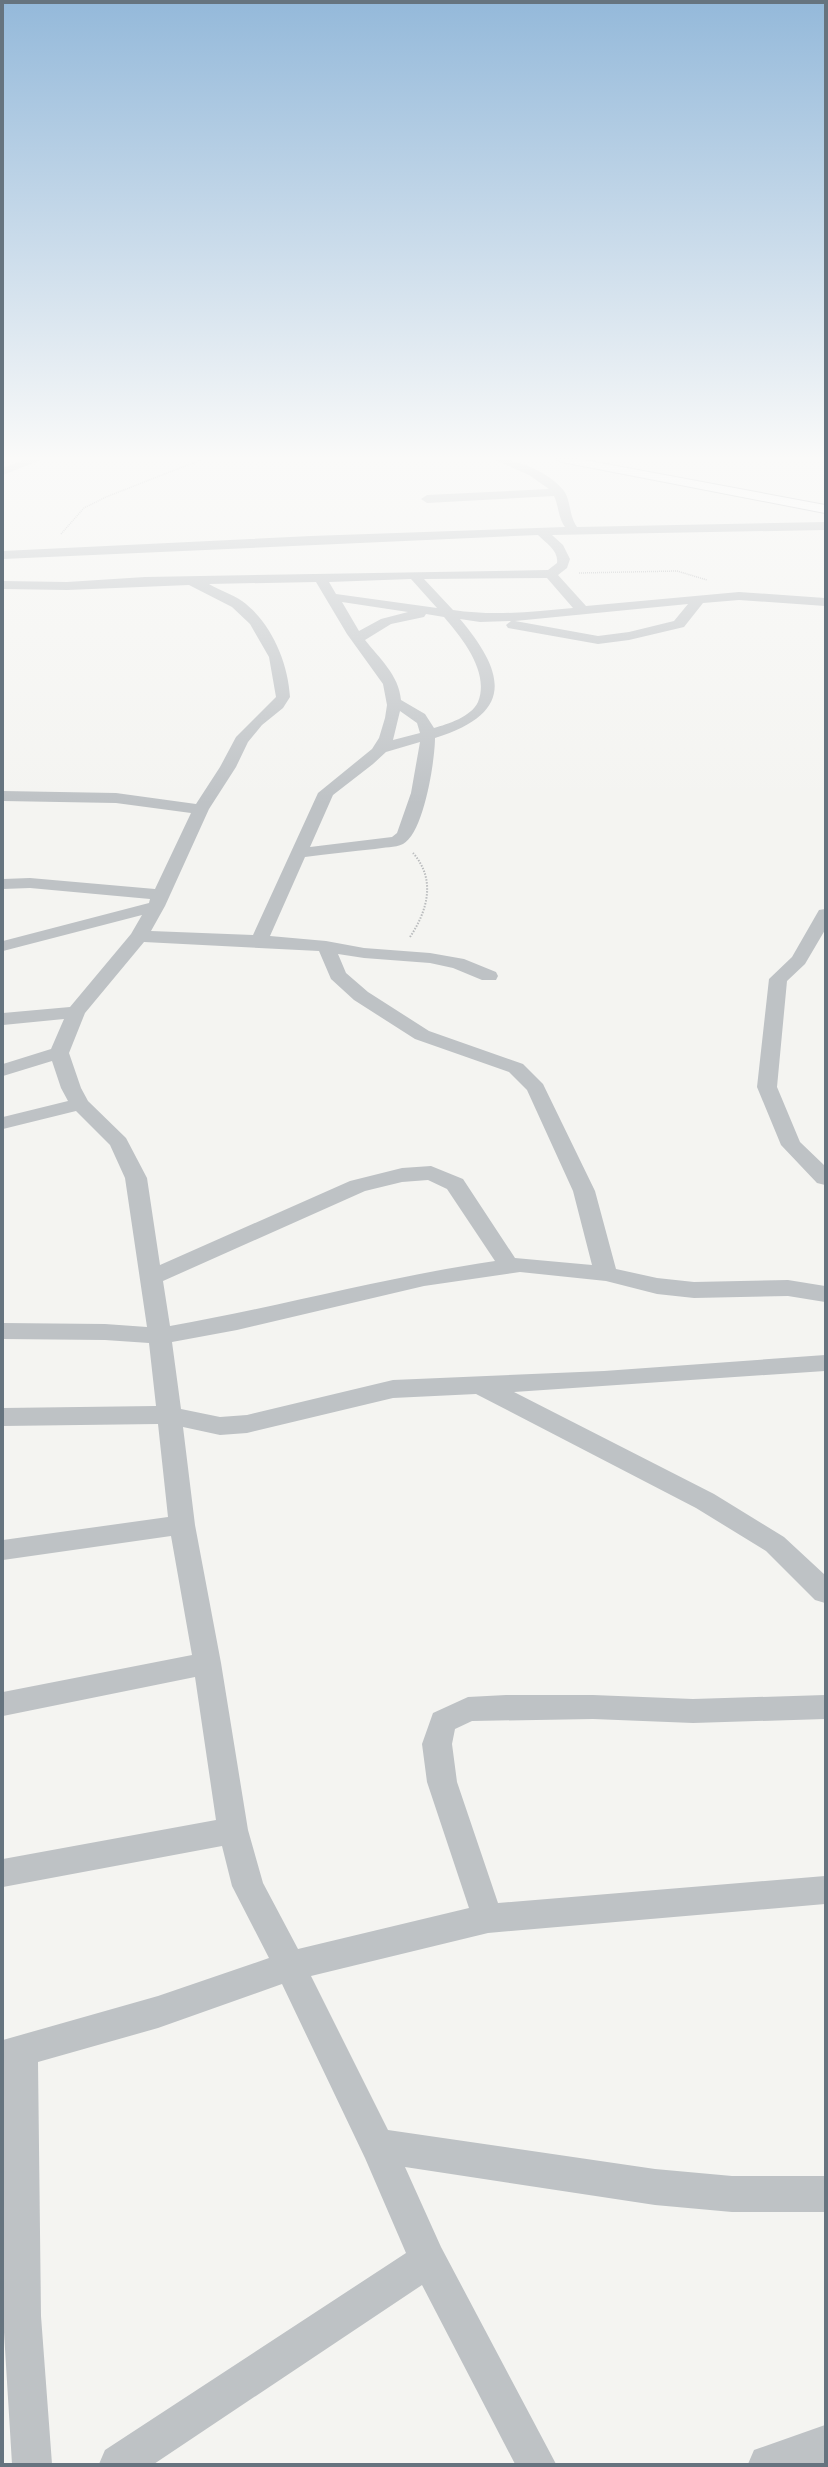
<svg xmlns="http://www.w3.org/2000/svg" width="828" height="2467" viewBox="0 0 828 2467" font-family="Quicksand,sans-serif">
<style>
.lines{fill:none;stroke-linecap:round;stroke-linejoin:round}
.secondary-casing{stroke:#b3b7bb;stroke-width:2}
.path-far1{stroke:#babcbe;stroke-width:1.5;stroke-dasharray:1 1;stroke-linecap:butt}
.path{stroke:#babcbe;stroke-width:2;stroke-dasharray:1.5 1.5;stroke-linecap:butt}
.street{fill:#bec2c5;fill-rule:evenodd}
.secondary{fill:#fff;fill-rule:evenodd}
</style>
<rect width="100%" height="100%" fill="#f4f4f1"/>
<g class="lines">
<!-- secondary casing -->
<g class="secondary-casing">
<path id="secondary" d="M556,459H579L825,505V513L562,462Z"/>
</g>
<!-- path-far1 -->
<path class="path-far1" d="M61,534L84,508L106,497L203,459
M579,573L677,571L707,580"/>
<!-- path -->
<path class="path" d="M410,937C428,910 436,879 413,853"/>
<!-- street -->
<path class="street" d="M27,459H43L3,475V468Z
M493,459C516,458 550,472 564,491C571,501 569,516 577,527L825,522V530L552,535L563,545L570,559L567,568L558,575L586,606L739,592L825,598V606L739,600L703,603L684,627L629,640L598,644L508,628L506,625L511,621L480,622L460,619C508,676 512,714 435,738C435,760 424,833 403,844C395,848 384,847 375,849C352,851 329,854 305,857L270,936L326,941L364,948L430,953L464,959L496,972L498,976L496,980H482L453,968L430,963L364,958L338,954L346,973L368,992L429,1031L523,1064L543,1084L595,1191L616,1269L657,1278L694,1282L788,1280L825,1286V1302L788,1296L694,1298L657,1294L606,1281L520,1272L424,1286L237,1330L172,1342L181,1409L220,1417L247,1415L393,1380L604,1371L825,1355V1371L514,1392L714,1494L784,1537L825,1575V1603L815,1600L766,1551L696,1508L476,1394L393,1398L247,1433L220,1435L183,1427L195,1525L221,1663L248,1830L263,1883L298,1949L469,1908L427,1782L422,1744L433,1713L468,1697L506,1695H593L693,1699L825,1695V1719L693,1723L593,1719L472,1721L455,1729L452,1744L457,1782L498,1903L825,1876V1904L488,1933L311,1976L388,2130L655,2169L732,2176H825V2212H732L655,2205L405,2167L441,2247L556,2464H515L422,2285L154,2464H99L105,2450L406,2253L365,2158L282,1984L158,2028L38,2062L41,2316L52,2464H12L3,2316V2040L158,1996L269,1958L232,1886L222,1846L3,1887V1859L216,1820L195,1677L3,1716V1692L192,1655L171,1536L3,1560V1540L168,1517L158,1424L3,1426V1408L156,1406L149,1343L105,1340L3,1339V1323L105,1324L147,1327L125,1178L110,1145L76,1111L3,1129V1117L68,1101L61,1088L52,1061L3,1076V1064L51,1049L64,1019L3,1025V1013L70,1007L131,934L142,915L3,951V941L149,903L150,899L30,888L3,889V879L30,878L155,889L191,813L116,803L3,801V791L116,793L196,804L220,767L236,737L276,697L269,657L250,624L232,607L189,585L67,590L3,589V581L67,582L145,577L548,570L557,563C559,551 546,543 538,535L3,559V551L311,536L565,527C558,517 559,507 554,496L427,503L421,499L427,495L549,489L529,475ZM547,578L573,608C532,612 493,616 453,610L424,579ZM411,579L437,608L336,594L329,582ZM316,582L347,634L383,684L387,705L385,718L379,738L372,749L318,793L253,935L151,931L165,906L209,809L236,767L248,742L262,725L283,708L290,697C288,662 271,622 242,601C232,594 219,590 209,584ZM342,602L408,612L381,619L359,631ZM688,604L674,621L629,632L598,636L515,621ZM426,614L444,617C462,638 490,672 478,702C471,717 448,724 434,728L425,714L401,700C399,675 379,658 365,640L391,624L424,617ZM400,711L417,723L420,733L393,740ZM420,742L411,793L397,833L392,837L310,847L333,795L373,764L386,752ZM144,942L319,951L331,979L354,1000L415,1039L509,1072L527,1090L573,1191L592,1265L515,1258L463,1179L431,1166L402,1168L350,1181L160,1265L147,1178L126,1138L88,1101L81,1088L69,1053L85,1013ZM428,1180L447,1189L495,1261C385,1277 279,1307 170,1326L163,1281L365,1191L402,1182Z
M825,909V930L805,964L787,981L777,1087L800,1142L825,1166V1185L817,1183L781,1145L757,1087L769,979L792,957L819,910Z
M825,2425V2463L748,2464L754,2450Z"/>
<!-- secondary -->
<use href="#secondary" class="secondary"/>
</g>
<!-- sky -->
<linearGradient id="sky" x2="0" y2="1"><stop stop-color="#94b9da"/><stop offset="0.57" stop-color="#fafaf9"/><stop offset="1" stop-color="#fafaf9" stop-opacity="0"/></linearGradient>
<rect width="828" height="804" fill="url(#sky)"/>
<!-- border -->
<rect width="828" height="2467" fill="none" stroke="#66747f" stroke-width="8"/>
</svg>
